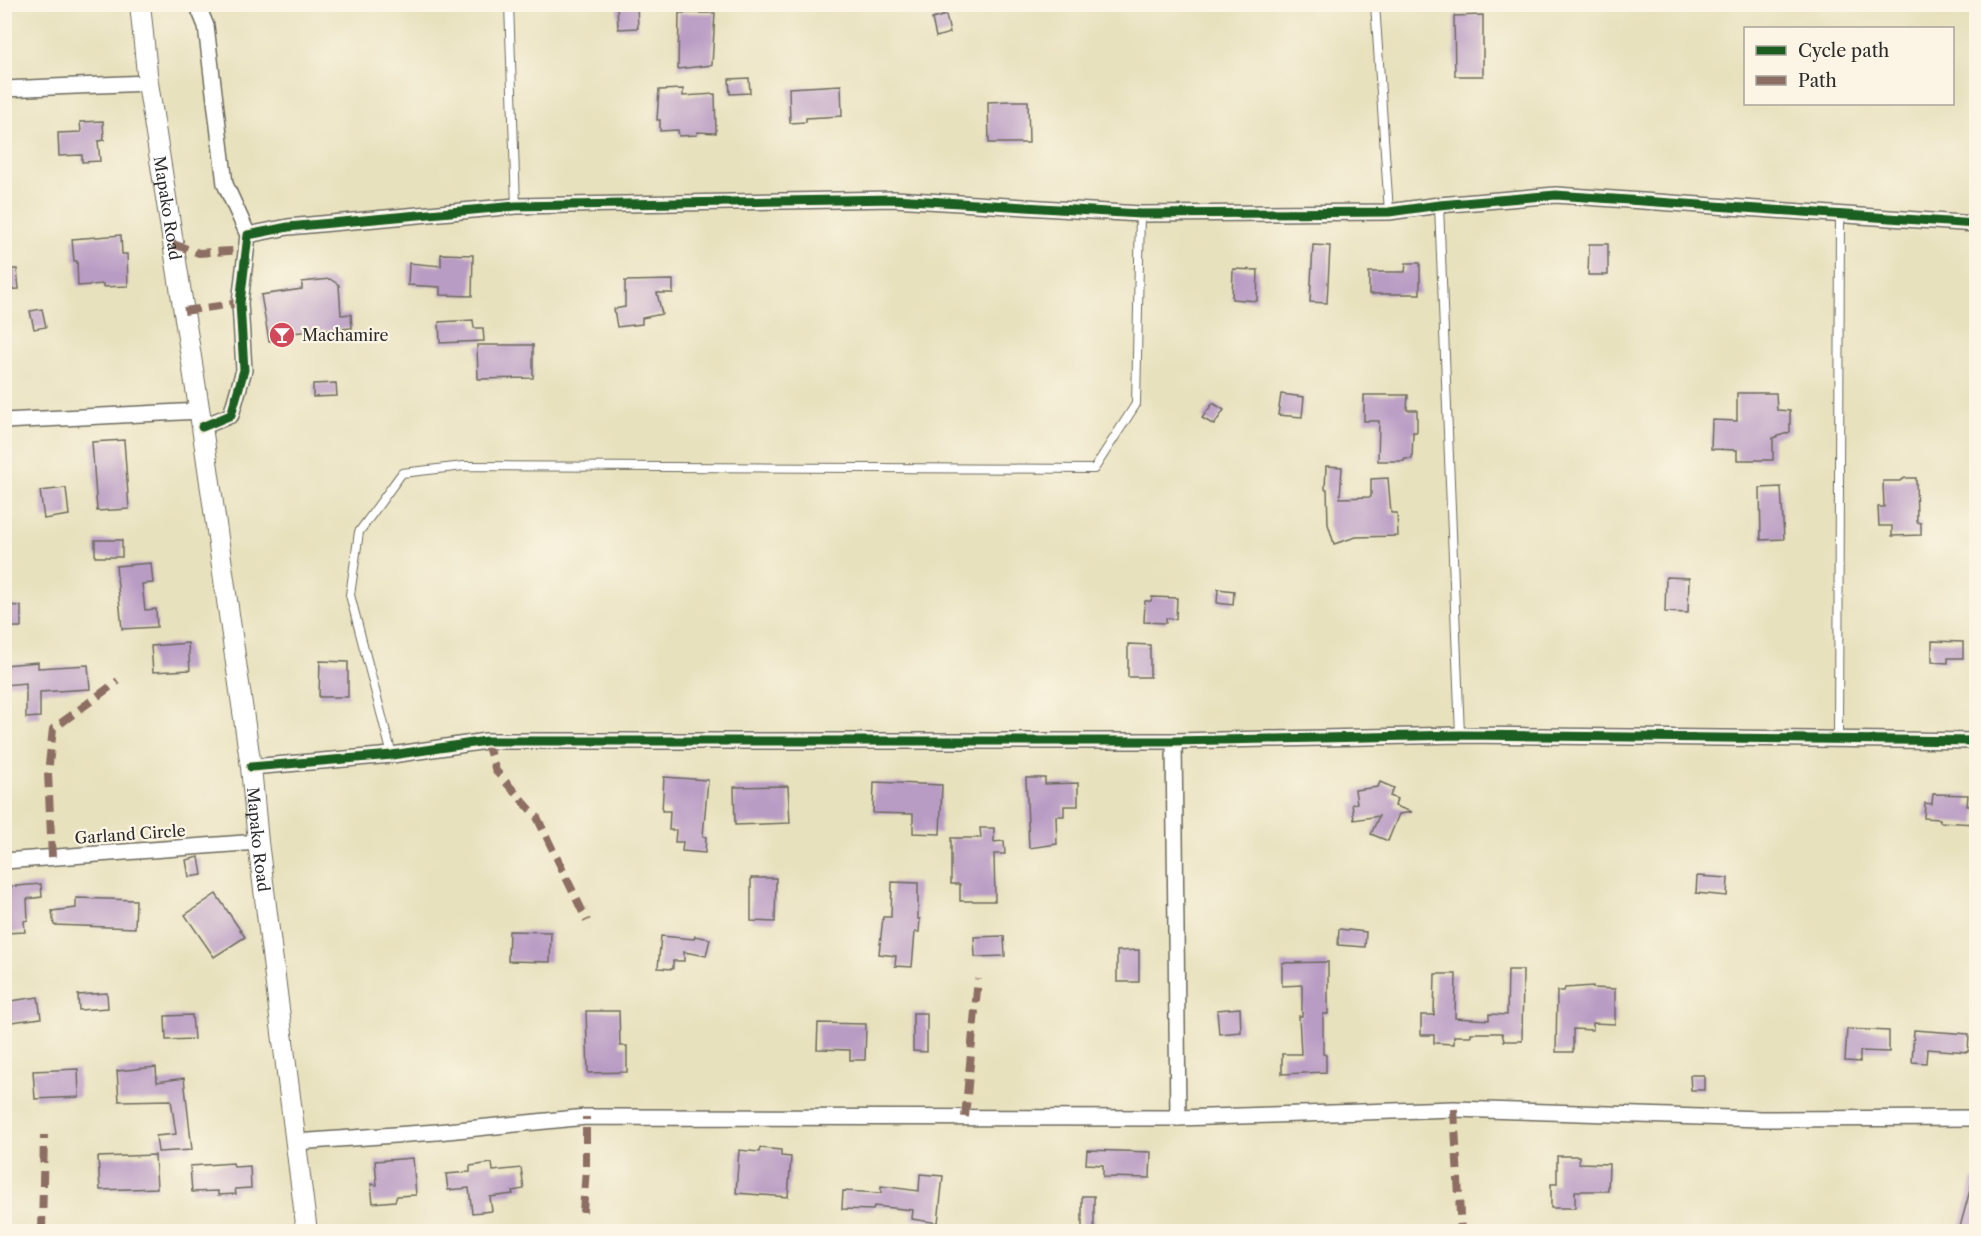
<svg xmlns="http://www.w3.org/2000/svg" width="1981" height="1236" font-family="'Libre Caslon Text',serif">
  <rect width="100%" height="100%" fill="#fcf5e5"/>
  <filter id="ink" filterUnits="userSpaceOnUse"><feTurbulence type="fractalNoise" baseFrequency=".0167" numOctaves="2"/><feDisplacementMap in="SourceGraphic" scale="12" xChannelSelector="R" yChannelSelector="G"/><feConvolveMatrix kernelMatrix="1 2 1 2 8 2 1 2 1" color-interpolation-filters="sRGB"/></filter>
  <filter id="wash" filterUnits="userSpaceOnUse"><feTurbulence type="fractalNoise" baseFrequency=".008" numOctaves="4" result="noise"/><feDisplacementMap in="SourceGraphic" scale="24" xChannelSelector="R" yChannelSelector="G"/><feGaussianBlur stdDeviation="1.35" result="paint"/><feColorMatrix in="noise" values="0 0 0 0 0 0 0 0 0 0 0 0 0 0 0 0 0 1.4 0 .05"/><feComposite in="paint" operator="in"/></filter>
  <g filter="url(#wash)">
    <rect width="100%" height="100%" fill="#e8e1be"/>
    <g id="blocks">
      <!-- building -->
      <g fill="#b99cc4">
        <polygon points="617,4 637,4 638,28 618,29"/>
        <polygon points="679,13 715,13 712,65 678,69"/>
        <polygon points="946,15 950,33 936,37 932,19"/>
        <polygon points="1483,15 1483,76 1455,76 1454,16"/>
        <polygon points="749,78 750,93 730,94 729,79"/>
        <polygon points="841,85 842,116 806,118 806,122 790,123 789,88"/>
        <polygon points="683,89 683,96 715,94 716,133 698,132 697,135 679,136 678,130 660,131 660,120 657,120 659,90"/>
        <polygon points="1010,101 1028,101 1029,143 989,143 988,102"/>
        <polygon points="103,121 104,140 98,141 100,161 82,162 82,155 59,156 58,133 81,132 80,122"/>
        <polygon points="121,235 122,254 127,254 128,286 103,287 103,284 78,286 77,261 74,261 72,239"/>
        <polygon points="1589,244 1608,244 1608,275 1588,275"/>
        <polygon points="1313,245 1330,246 1327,303 1310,302"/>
        <polygon points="441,254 473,255 472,296 440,295 440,287 408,285 409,263 441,266"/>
        <polygon points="1406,263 1420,263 1420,294 1369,294 1369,272 1405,272"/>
        <polygon points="4,269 17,269 19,289 4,290"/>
        <polygon points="1233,269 1258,270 1257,301 1232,299"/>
        <polygon points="330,279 339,285 341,315 351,314 352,328 290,333 291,338 269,341 261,295 302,289 302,282"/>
        <polygon points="673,280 673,293 657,293 662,314 642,318 642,324 617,327 614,309 625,307 625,281"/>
        <polygon points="42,309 46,327 34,329 30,311"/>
        <polygon points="473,320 474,328 483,328 484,341 440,343 439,322"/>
        <polygon points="477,345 533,345 533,378 478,379"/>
        <polygon points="336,383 337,396 313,397 313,384"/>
        <polygon points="1737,393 1776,393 1777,410 1790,411 1790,432 1773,438 1773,460 1737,460 1737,450 1711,449 1712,420 1737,421"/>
        <polygon points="1281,394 1304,397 1302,417 1278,415"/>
        <polygon points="1364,395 1408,395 1407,410 1417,410 1417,432 1413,432 1412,459 1405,459 1404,461 1378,461 1379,421 1364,421"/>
        <polygon points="1213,403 1224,410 1214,425 1202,418"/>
        <polygon points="124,440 129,509 97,511 92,442"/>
        <polygon points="1326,466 1342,467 1340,498 1371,497 1371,479 1388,478 1391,513 1397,513 1398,536 1356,537 1334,544 1328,524 1327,489 1325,489"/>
        <polygon points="1905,478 1916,478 1917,522 1921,523 1921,535 1892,536 1892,526 1879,526 1878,507 1884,507 1883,481 1900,481"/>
        <polygon points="1781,487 1784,539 1761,540 1760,488"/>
        <polygon points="66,488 69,515 44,519 40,491"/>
        <rect x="95" y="540" width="27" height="17"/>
        <polygon points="151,563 153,583 142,584 145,610 156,609 157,627 122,629 116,566"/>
        <polygon points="1666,577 1689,578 1688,613 1665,612"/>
        <polygon points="1218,589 1234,591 1233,605 1217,603"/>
        <polygon points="1152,597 1177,598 1176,619 1166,618 1166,623 1144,622 1145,601 1151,601"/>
        <polygon points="4,605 21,606 21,627 4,627"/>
        <polygon points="1932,641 1963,642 1963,658 1948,658 1948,663 1932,662"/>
        <polygon points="188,643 190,670 153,672 151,646"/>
        <polygon points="1128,644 1150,645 1150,677 1128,677"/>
        <polygon points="320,661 348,662 348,697 319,697"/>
        <polygon points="38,662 38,668 88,665 90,689 40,692 40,717 26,718 26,683 4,685 4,665"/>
        <polygon points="664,777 708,780 703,836 706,837 705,853 682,851 683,842 675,842 676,830 669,830 670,811 662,811"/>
        <polygon points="1026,778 1045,778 1045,784 1078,783 1078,806 1064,806 1064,816 1056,816 1057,844 1029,848"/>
        <polygon points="874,782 942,785 940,834 913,833 913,814 873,813"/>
        <polygon points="1380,782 1394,788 1390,796 1397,799 1395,806 1412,812 1399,814 1388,841 1371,834 1379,816 1354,820 1352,804 1357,803 1355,790 1378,787"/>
        <polygon points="788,786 790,823 735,825 734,787"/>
        <polygon points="1933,794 1968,795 1967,806 1977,806 1976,824 1940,822 1940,819 1924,818 1925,803 1932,804"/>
        <polygon points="980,828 994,828 994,842 1004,841 1005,854 994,854 995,901 960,901 960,884 951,884 951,838 981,838"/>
        <polygon points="199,857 202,875 189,877 186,860"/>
        <polygon points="1697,876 1728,878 1727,896 1696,893"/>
        <polygon points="751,878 776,878 775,922 751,921"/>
        <polygon points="892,882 918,883 918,919 920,919 919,932 915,932 912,967 895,966 896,956 879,954 883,917 891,917"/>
        <polygon points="41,884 42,897 27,899 28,920 24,921 25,932 4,933 4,887"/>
        <polygon points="216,894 245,937 214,957 185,915"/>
        <polygon points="76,898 136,900 135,928 54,925 52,911 76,908"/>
        <polygon points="1339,929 1366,932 1365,947 1338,945"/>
        <polygon points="509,931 551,932 550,962 508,961"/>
        <polygon points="661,936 694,939 695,936 710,939 706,956 684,952 684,961 673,961 673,969 658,968"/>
        <polygon points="1004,936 1005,956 975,957 974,937"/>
        <polygon points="1139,950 1139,982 1117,982 1117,951"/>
        <polygon points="1328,962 1328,1014 1323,1014 1323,1054 1326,1055 1326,1072 1282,1074 1282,1054 1301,1054 1299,1016 1302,1016 1302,985 1282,986 1282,963"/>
        <polygon points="1508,970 1523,970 1522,1041 1504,1041 1502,1033 1471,1033 1471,1036 1454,1036 1454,1044 1434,1043 1434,1035 1421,1035 1421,1015 1434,1015 1435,974 1456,974 1455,1018 1489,1020 1489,1014 1507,1015"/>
        <polygon points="1593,986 1593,988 1615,989 1615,1024 1593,1023 1593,1030 1573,1029 1573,1052 1556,1052 1557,991 1564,991 1565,988"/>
        <polygon points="107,993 108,1008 79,1010 78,995"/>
        <polygon points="38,997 41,1018 4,1023 4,1002"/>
        <polygon points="1240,1008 1241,1032 1219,1034 1217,1010"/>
        <polygon points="586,1011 619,1011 620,1046 627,1046 627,1072 588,1073"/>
        <polygon points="913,1013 927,1013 927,1052 913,1051"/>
        <polygon points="192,1015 194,1039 166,1040 165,1016"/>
        <polygon points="818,1023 866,1024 865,1060 850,1060 850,1050 817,1049"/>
        <polygon points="1847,1029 1889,1031 1889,1052 1860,1051 1860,1062 1845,1061"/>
        <polygon points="1914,1030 1969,1034 1968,1052 1927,1049 1926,1063 1912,1062"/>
        <polygon points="156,1067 157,1082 184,1078 192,1150 158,1152 156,1136 176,1134 171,1100 119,1101 117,1071"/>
        <polygon points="78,1069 79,1097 35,1099 33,1071"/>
        <polygon points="1690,1075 1704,1075 1704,1090 1691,1090"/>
        <polygon points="760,1148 781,1150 781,1156 791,1157 788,1197 736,1193 739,1150 759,1152"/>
        <polygon points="1087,1150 1151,1152 1150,1178 1103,1177 1103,1165 1086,1164"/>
        <polygon points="155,1155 157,1188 100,1190 98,1157"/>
        <polygon points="1557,1156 1579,1156 1579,1163 1609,1164 1608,1191 1575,1191 1575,1208 1551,1208 1551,1184 1557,1184"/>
        <polygon points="413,1158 416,1195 397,1196 395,1201 373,1203 371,1184 377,1185 375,1161"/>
        <polygon points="233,1163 234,1167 250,1166 251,1188 235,1189 236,1194 218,1195 218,1191 192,1192 190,1166"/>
        <polygon points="492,1163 493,1171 521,1168 524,1189 512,1191 513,1194 490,1197 492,1211 472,1213 469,1188 448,1190 446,1174 470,1172 470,1166"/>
        <polygon points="920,1174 943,1176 938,1223 912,1219 913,1210 874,1206 873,1210 842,1209 843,1191 881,1193 881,1186 919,1191"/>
        <polygon points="1973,1179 1977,1179 1977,1232 1960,1227"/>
        <rect x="1082" y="1196" width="12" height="36"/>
      </g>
    </g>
  </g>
  <g filter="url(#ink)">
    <use href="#blocks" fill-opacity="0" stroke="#6d6b5e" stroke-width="1.5"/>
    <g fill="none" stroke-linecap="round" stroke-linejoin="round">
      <!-- service casing -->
      <g stroke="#6d6b5e" stroke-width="10">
        <g id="service">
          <polyline points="509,4 516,206"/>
          <polyline points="1375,4 1389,212"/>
          <polyline points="1439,205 1460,735"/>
          <polyline points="1838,739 1840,216"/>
          <polyline points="392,755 350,595 359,532 402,473 464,466 1094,469 1136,404 1140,214"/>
        </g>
      </g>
      <!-- minor casing -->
      <g stroke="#6d6b5e" stroke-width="18">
        <g id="minor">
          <polyline points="197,4 206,26 225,184 248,235"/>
          <polyline points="4,89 148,83"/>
          <polyline points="4,421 200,411"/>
          <polyline points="202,427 231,415 244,370 240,303 248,235 288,227 516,206 894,199 1140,214 1389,212 1439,205 1556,195 1976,224"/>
          <polyline points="1174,741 1178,1118"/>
          <polyline points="251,767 392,755 486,741 1174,741 1460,735 1976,741"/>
          <polyline points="4,861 258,842"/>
          <polyline points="296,1142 437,1132 586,1117 1178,1118 1454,1109 1761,1119 1976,1118"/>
        </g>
      </g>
      <!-- tertiary casing -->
      <g stroke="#6d6b5e" stroke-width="22">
        <g id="tertiary">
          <path id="s1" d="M 140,4 L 148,83 L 202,427 L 251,767 L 258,842 L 306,1224 L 302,1232"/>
        </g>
      </g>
      <!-- service -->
      <use href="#service" stroke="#fff" stroke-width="8"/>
      <!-- minor -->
      <use href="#minor" stroke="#fff" stroke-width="15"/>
      <!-- tertiary -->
      <use href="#tertiary" stroke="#fff" stroke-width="20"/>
      <!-- quiet -->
      <g stroke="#8d6e63" stroke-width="8" stroke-dasharray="15 8" stroke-linecap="butt">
        <polyline points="173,244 199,253 246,250"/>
        <polyline points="184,311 240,303"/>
        <polyline points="486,741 496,771 537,817 587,921"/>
        <polyline points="52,857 48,773 53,729 118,681"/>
        <polyline points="1454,1109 1461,1232"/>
        <polyline points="965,1117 978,979"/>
        <polyline points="583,1212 586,1168 586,1117"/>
        <polyline points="42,1232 44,1135"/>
      </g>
      <!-- cycleway casing -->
      <g stroke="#fcf5e5" stroke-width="13">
        <g id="cycleway">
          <polyline points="202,427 231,415 244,370 240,303 248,235 288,227 516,206 894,199 1140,214 1389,212 1439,205 1556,195 1976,224"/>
          <polyline points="251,767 392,755 486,741 1174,741 1460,735 1976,741"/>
        </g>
      </g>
      <!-- cycleway -->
      <use href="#cycleway" stroke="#1b5e20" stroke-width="9"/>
    </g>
  </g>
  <!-- icons -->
  <defs>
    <g id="bar-disc" transform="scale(1.35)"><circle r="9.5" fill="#d1495b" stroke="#fcf5e5"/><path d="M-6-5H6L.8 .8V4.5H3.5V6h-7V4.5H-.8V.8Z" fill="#fff"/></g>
  </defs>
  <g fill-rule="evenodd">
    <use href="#bar-disc" x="282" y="335"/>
  </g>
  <g text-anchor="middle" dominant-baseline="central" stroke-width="4.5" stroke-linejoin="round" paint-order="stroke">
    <!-- street labels -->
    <g font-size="16" fill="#2b2b2b" stroke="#fcf5e5">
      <text stroke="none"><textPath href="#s1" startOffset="206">Mapako Road</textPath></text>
      <text transform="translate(130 834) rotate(-4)">Garland Circle</text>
      <text stroke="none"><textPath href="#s1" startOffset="844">Mapako Road</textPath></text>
    </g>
    <!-- poi labels -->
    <g font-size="16" fill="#2b2b2b" stroke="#fcf5e5" text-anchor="start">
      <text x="302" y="335">Machamire</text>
    </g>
  </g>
  <!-- margin -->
  <rect width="1981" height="1236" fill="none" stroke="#fcf5e5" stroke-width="24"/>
  <!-- legend -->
  <rect x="1744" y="27" width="210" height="78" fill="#fcf5e5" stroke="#a8a49b" stroke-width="1.5"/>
  <rect x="1756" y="46" width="30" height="9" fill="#1b5e20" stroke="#a8a49b" stroke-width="1.5"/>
  <text x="1798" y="57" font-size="18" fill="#2b2b2b">Cycle path</text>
  <rect x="1756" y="76" width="30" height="9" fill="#8d6e63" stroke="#a8a49b" stroke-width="1.5"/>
  <text x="1798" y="87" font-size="18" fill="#2b2b2b">Path</text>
</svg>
